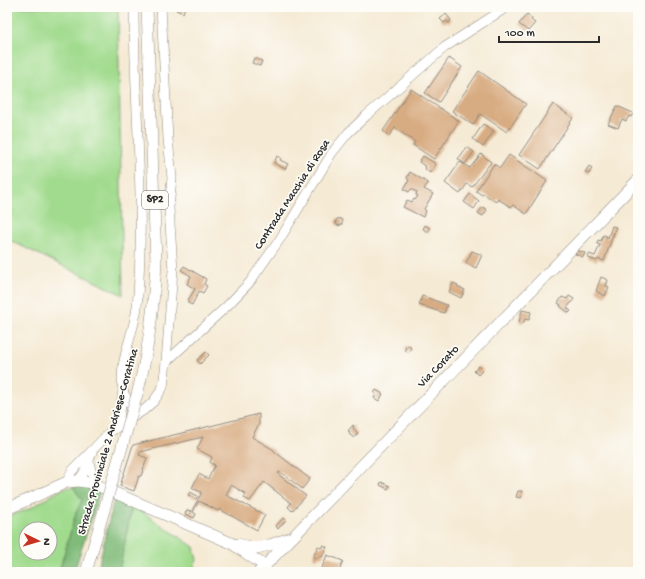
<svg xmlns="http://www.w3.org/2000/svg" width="645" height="579" font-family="'Gochi Hand',sans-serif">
  <rect width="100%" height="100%" fill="#fdfcf7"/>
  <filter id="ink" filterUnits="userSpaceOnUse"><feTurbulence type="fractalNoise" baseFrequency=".025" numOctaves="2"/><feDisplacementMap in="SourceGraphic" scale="8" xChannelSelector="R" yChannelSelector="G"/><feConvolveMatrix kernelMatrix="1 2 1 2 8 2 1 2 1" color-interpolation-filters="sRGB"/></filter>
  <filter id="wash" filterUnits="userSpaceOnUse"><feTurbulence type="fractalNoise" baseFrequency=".012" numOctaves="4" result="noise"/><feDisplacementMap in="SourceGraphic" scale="16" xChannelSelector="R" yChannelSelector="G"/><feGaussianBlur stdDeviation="0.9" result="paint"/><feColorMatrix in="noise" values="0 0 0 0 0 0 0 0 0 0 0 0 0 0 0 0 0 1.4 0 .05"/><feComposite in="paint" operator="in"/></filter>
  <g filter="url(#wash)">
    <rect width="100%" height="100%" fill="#f5ead4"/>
    <!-- green -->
    <g fill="#a1db8e" stroke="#66835c" fill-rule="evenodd">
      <polygon points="7,7 118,7 123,295 7,239"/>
      <path d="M 73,487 L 83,500 L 76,513 L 59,572 L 7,572 L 7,517 L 29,509 L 64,488 ZM 26,529 L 50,529 L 50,553 L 26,553 Z"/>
      <polygon points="132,505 194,547 197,560 192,572 119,572"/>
    </g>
    <!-- forest -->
    <g fill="#80bb79" stroke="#567352">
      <polygon points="83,485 100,492 74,572 59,572 76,513 82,500 73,487"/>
      <polygon points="114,499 132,505 119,572 97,572"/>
    </g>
    <g id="blocks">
      <!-- building -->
      <g fill="#d8ac82">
        <polygon points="177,7 185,7 183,13 176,10"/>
        <polygon points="446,14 451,20 449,23 446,21 444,23 440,19"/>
        <polygon points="527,14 532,18 531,20 535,23 528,31 519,24"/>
        <polygon points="254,58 262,61 260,66 252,63"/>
        <polygon points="449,58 462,67 439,102 425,93"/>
        <polygon points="479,71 526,104 507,132 480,114 473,125 452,111"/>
        <polygon points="411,89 459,121 434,159 413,145 415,142 395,128 389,136 383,131"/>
        <polygon points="553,104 573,118 540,169 519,155"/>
        <polygon points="617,106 633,113 631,117 629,116 626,121 622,119 618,128 608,124"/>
        <polygon points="483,124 494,131 483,147 473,139"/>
        <polygon points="467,147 474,152 465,164 458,159"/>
        <polygon points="481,154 491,162 472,187 467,184 460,194 445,183 460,162 470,168"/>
        <polygon points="509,155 547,181 526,214 513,205 511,207 498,199 496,202 484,194 482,195 476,191 494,164 500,168"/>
        <polygon points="277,156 281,158 280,160 288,164 285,169 274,163"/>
        <polygon points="423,156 436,164 430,173 425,169 426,167 419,162"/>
        <polygon points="589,166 592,168 589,174 585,172"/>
        <polygon points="410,172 428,183 424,189 433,194 424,209 426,211 423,217 403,207 407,200 412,202 414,199 415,200 418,196 416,195 417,192 411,189 409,192 404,189 409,180 407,178"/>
        <polygon points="470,194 479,201 474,209 464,202"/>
        <polygon points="483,207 487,210 483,216 478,213"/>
        <circle cx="339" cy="222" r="3.5"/>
        <polygon points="425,225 430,228 428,232 423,229"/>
        <polygon points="612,226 616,227 604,261 598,259 597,261 588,258 589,254 595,256 600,245 597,244 598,240 601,241 603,235 607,236 606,238 608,238"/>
        <polygon points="576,250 585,253 583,257 575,254"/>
        <polygon points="472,251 482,255 476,268 466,263"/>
        <polygon points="184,266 206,279 204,284 207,286 203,293 199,291 192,305 188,303 188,300 195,289 187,284 191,276 181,270"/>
        <polygon points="601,277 608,280 606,286 609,287 605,296 596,291"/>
        <polygon points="453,283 458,285 457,286 465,290 461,298 449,292"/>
        <polygon points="422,296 447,305 444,313 419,305"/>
        <polygon points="569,296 574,299 567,308 571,311 569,313 560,306 561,305 558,303 562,297 567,299"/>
        <polygon points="522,310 531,312 529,320 525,319 523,323 519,322"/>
        <circle cx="408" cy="349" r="3"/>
        <polygon points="206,352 209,355 200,364 197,360"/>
        <polygon points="479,366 483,370 478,375 474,371"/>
        <polygon points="376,390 383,394 379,401 374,398 376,394 374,393"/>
        <polygon points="259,414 259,424 252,437 274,450 274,451 310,479 302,489 286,476 279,472 278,474 306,496 292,511 288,507 291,503 264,482 250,501 244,498 246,494 231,485 226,495 265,515 257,530 219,509 218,511 199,501 193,512 196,514 194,518 185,514 187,510 191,511 190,514 201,494 201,492 192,488 199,474 208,479 215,465 210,463 212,457 197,449 203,437 140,452 139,455 147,458 141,476 139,476 134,491 120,486 133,445"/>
        <polygon points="353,425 354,426 353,428 358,433 354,438 349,434 350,432 348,431"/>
        <polygon points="381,482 390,486 388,489 380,485"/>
        <polygon points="518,491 522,491 521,498 516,497"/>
        <polygon points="190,492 198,496 196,499 188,495"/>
        <polygon points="283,518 286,520 278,529 276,526"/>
        <polygon points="323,545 327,547 322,557 319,556 317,559 313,557 318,546 321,548"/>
        <polygon points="327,555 343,561 339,572 326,572 321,570"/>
      </g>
    </g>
  </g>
  <g filter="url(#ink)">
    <use href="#blocks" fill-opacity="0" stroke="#908a80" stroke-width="1"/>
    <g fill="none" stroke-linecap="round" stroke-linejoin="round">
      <!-- minor casing -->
      <g stroke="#908a80" stroke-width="10">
        <g id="minor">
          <path d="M 134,7 C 134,107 146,207 137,307 C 134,334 118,362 123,390 C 124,396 130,403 133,409 L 137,409"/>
          <polyline points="166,362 227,306 250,282 280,239 332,153 348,133 366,116 445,47 507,7"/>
          <polyline points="110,432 144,410 154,401 163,387 166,362 173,270 169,208 172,178 168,139 161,7"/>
          <polyline points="89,462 92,474 99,486"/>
          <polyline points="78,481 85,471 92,452"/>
          <polyline points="67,482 72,471 110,432 119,419 123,391"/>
        </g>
      </g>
      <!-- major casing -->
      <g stroke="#908a80" stroke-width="12">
        <g id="major">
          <path d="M 138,391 C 149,348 154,306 156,261 L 147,7"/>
          <polyline points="7,509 67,482 78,481 92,483 231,543 265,566"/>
          <polyline points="237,544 256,548 270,545 290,538"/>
          <polyline points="86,572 100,524"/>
          <polyline points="259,572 638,180"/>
        </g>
      </g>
      <!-- minor -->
      <use href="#minor" stroke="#fff" stroke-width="9"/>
      <!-- major -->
      <use href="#major" stroke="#fff" stroke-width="11"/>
      <!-- major-bridge casing -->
      <g stroke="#908a80" stroke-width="12" stroke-linecap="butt">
        <polyline id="major-bridge" points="100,524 138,391"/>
      </g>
      <!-- major-bridge -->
      <use href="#major-bridge" stroke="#fff" stroke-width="11"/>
    </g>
  </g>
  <g text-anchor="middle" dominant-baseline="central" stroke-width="3.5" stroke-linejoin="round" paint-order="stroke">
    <!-- shield labels -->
    <rect fill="#fdfcf7" stroke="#6a6a68" stroke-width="1" x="142" y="191" width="26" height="18" rx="3"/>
    <g font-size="11" font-weight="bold" fill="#2b2b2b">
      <text x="155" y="200">SP2</text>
    </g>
    <!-- street labels -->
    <g font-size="12" fill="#2b2b2b" stroke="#fdfcf7">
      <text transform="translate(293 195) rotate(-57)">Contrada Macchia di Rosa</text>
      <text transform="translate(439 367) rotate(-46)">Via Corato</text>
      <text transform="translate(109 442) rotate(-74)">Strada Provinciale 2 Andriese-Coratina</text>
    </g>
  </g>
  <!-- margin -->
  <rect width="645" height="579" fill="none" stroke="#fdfcf7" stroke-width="24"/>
  <!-- north arrow -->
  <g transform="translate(38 541) rotate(95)"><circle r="19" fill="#fdfcf7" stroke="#a9a8a5"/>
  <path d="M0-3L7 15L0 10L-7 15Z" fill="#c8321e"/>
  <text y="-6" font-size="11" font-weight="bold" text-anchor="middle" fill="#2b2b2b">N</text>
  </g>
  <!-- scale -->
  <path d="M499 36v6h100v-6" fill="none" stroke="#2b2b2b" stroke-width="2"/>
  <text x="505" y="36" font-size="12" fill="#2b2b2b" stroke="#fdfcf7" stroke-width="3" paint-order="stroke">100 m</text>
</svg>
